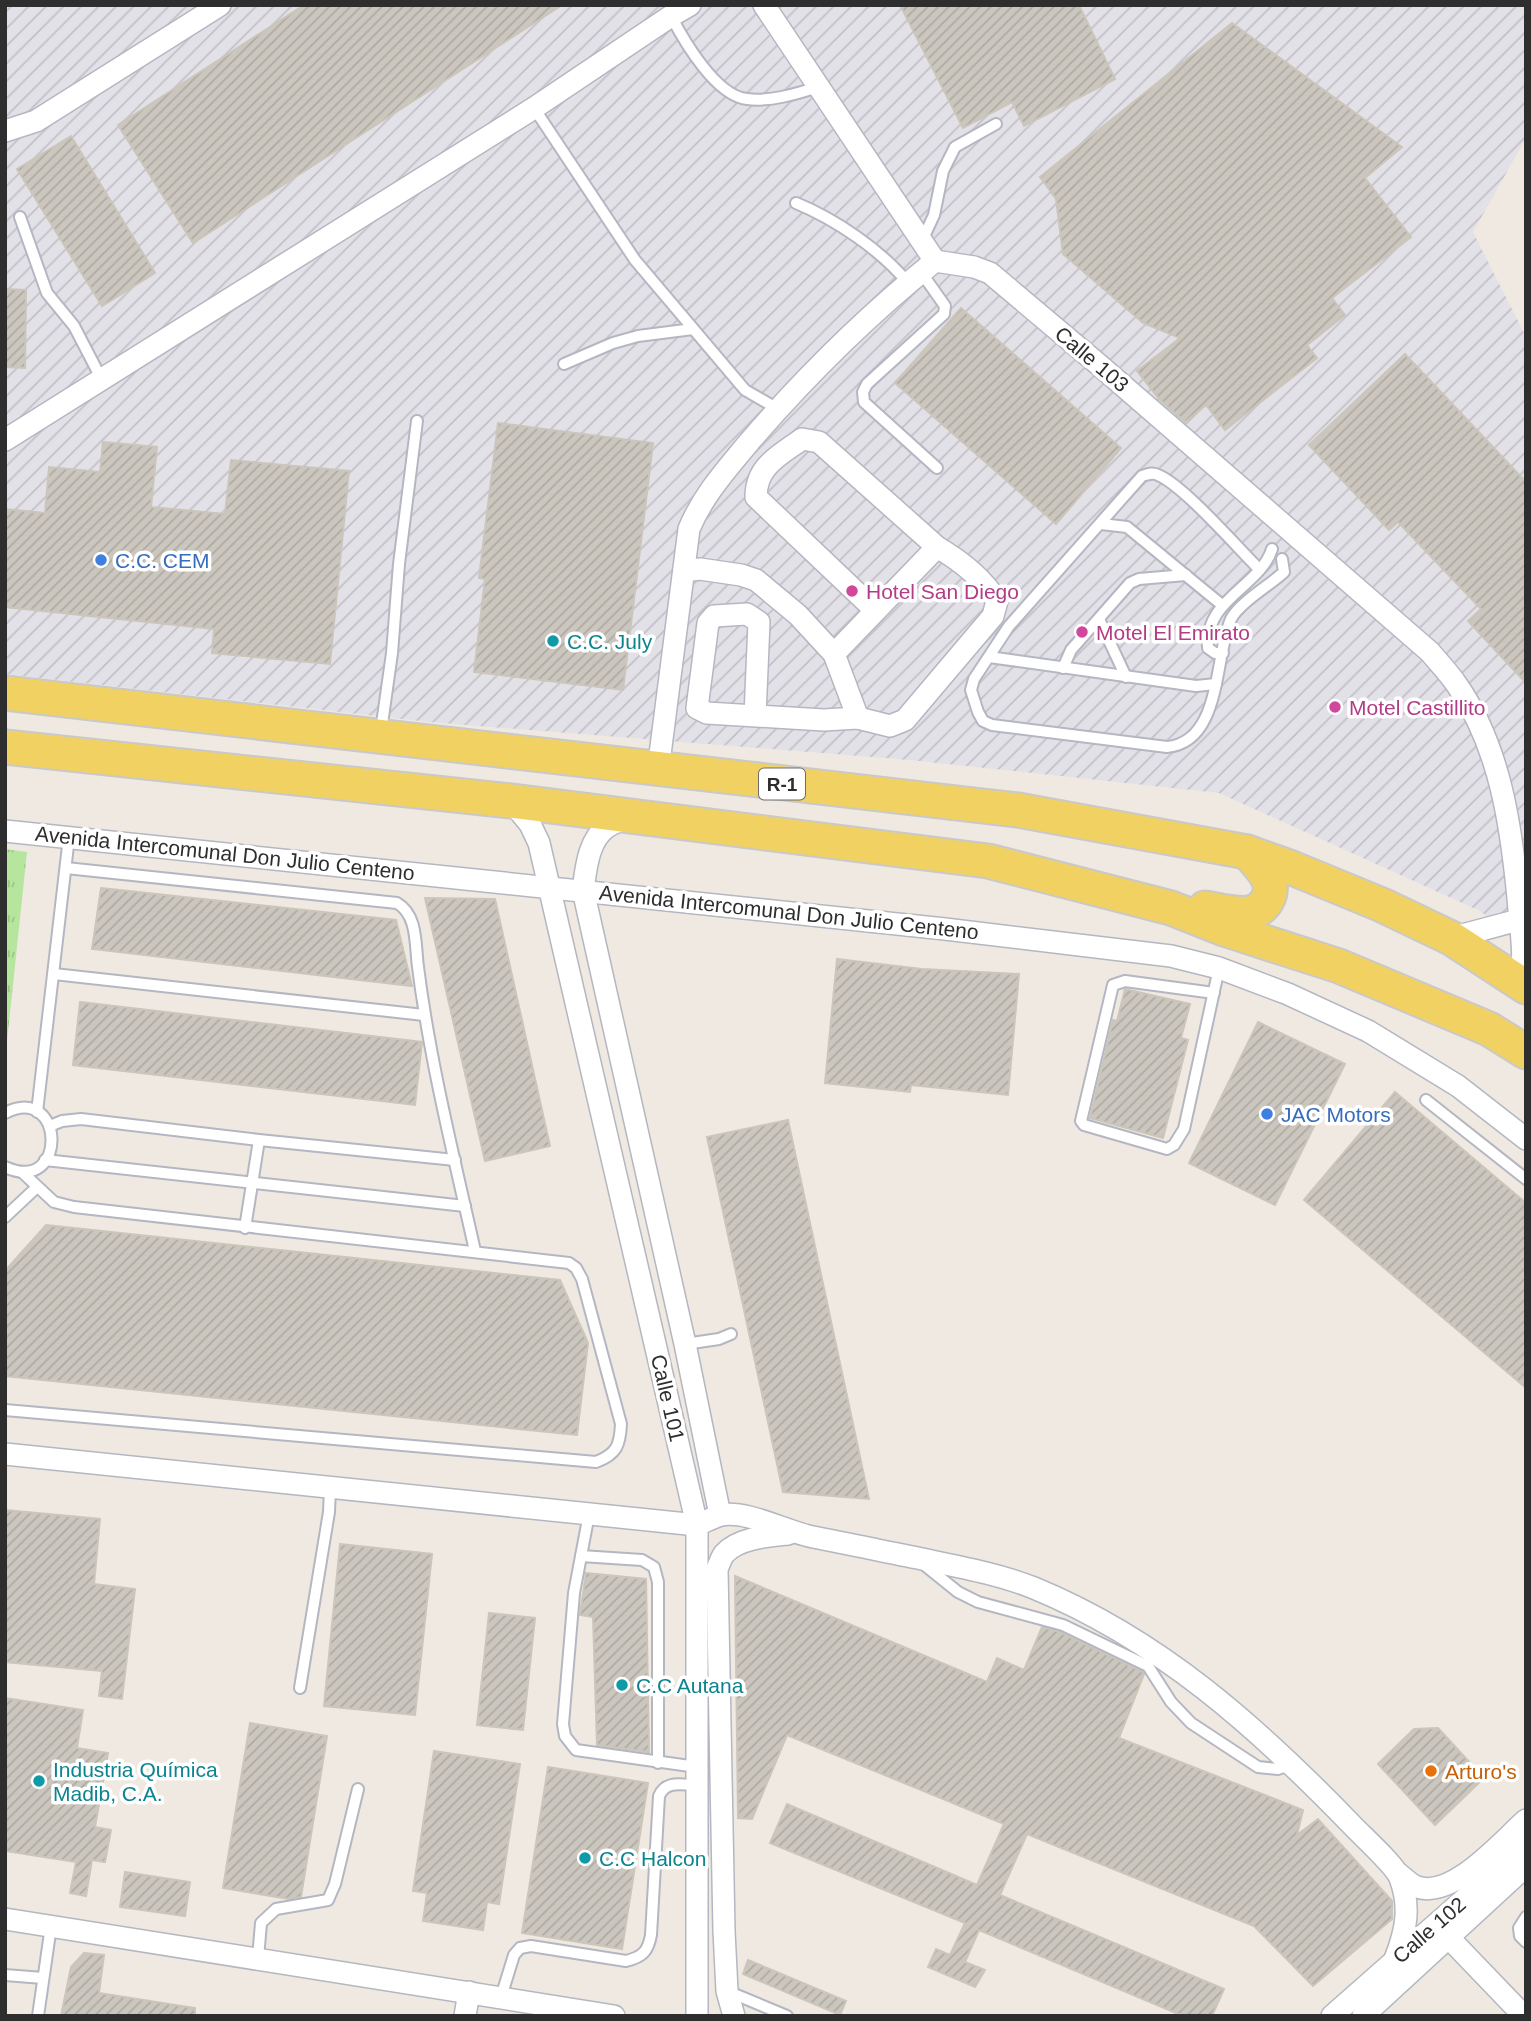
<svg xmlns="http://www.w3.org/2000/svg" width="1531" height="2021" font-family="Helvetica,sans-serif">
  <defs>
    <pattern id="industrial-furrows" width="10" height="10" patternUnits="userSpaceOnUse" patternTransform="scale(1.75)"><rect width="10" height="10" fill="#e3e1e8"/><path d="M-1 1l2-2M0 10L10 0M9 11l2-2" fill="none" stroke="#c3c1c7"/></pattern>
    <pattern id="park-tufts" width="24" height="20" patternUnits="userSpaceOnUse" patternTransform="scale(1.75)"><rect width="24" height="20" fill="#b6e59e"/><path d="M3 7l-1-3M5 7V3M7 7l1-3M15 17l-1-3M17 17v-4M19 17l1-3" fill="none" stroke="#9dc588"/></pattern>
    <pattern id="building-hatch" width="6" height="6" patternUnits="userSpaceOnUse" patternTransform="scale(1.75)"><rect width="6" height="6" fill="#cbc7bf"/><path d="M-1 1l2-2M0 6l6-6M5 7l2-2" fill="none" stroke="#afaba4"/></pattern>
  </defs>
  <rect width="100%" height="100%" fill="#efe9e1"/>
  <!-- industrial -->
  <polygon fill="url(#industrial-furrows)" points="5,5 1526,5 1526,138 1473,232 1526,337 1526,946 1480,911 1219,793 910,760 429,722 5,674"/>
  <!-- park -->
  <polygon fill="url(#park-tufts)" points="5,849 27,852 5,1060"/>
  <!-- building -->
  <g fill="url(#building-hatch)" stroke="#cbc5ba" stroke-width="2">
    <polygon points="304,5 562,5 193,243 118,125"/>
    <polygon points="900,5 1079,5 1115,79 1024,126 1012,102 963,128"/>
    <polygon points="1232,23 1402,147 1365,178 1411,237 1332,298 1345,315 1307,345 1317,358 1225,430 1206,405 1185,422 1159,399 1137,371 1180,338 1143,323 1063,254 1056,199 1040,177"/>
    <polygon points="71,136 155,273 102,306 17,169"/>
    <polygon points="5,289 26,290 25,368 5,367"/>
    <polygon points="961,308 1121,448 1056,524 895,383"/>
    <polygon points="1405,354 1526,482 1526,683 1468,621 1481,609 1398,522 1389,530 1309,445"/>
    <polygon points="498,423 653,443 623,690 474,672 485,579 479,578"/>
    <polygon points="103,442 157,447 151,507 225,514 231,460 349,471 330,664 212,653 214,629 5,607 5,509 45,513 49,467 100,472"/>
    <polygon points="101,888 396,920 412,986 92,949"/>
    <polygon points="425,898 495,899 550,1146 485,1161"/>
    <polygon points="837,959 922,969 1019,974 1008,1095 911,1085 910,1092 825,1083"/>
    <polygon points="1125,989 1190,1004 1181,1038 1188,1040 1163,1138 1090,1118 1113,1020 1117,1021"/>
    <polygon points="80,1002 422,1042 415,1105 73,1065"/>
    <polygon points="1258,1022 1345,1064 1275,1205 1189,1163"/>
    <polygon points="1395,1092 1526,1203 1526,1388 1304,1200"/>
    <polygon points="788,1120 869,1499 783,1492 707,1137"/>
    <polygon points="46,1225 560,1280 588,1343 577,1435 5,1376 5,1271"/>
    <polygon points="5,1510 100,1519 94,1584 135,1589 122,1699 99,1696 102,1671 5,1662"/>
    <polygon points="340,1544 432,1554 415,1715 324,1706"/>
    <polygon points="586,1573 646,1579 649,1752 597,1745 593,1617 580,1615"/>
    <polygon points="735,1576 987,1682 997,1658 1024,1670 1042,1627 1060,1632 1143,1672 1144,1674 1119,1738 1303,1810 1297,1835 1318,1819 1392,1901 1392,1919 1313,1986 1254,1926 1027,1834 1000,1895 1224,1989 1212,2016 1183,2016 979,1930 965,1962 985,1970 975,1987 928,1967 936,1949 950,1955 965,1923 770,1843 787,1804 977,1885 1004,1824 787,1735 752,1819 738,1818"/>
    <polygon points="489,1613 535,1618 523,1730 477,1725"/>
    <polygon points="5,1698 83,1710 77,1748 108,1753 95,1827 111,1830 105,1862 92,1860 86,1896 70,1893 76,1862 5,1851"/>
    <polygon points="250,1723 327,1736 301,1897 289,1899 223,1888"/>
    <polygon points="1438,1728 1484,1778 1435,1825 1378,1764 1414,1729"/>
    <polygon points="434,1751 520,1764 499,1904 487,1902 483,1930 423,1921 427,1893 413,1891"/>
    <polygon points="548,1767 648,1783 622,1949 522,1933"/>
    <polygon points="125,1872 190,1882 185,1916 120,1907"/>
    <polygon points="84,1953 104,1955 99,1993 195,2008 195,2016 61,2016 71,1967"/>
    <polygon points="748,1960 846,2001 840,2015 743,1974"/>
  </g>
  <g fill="none" stroke-linecap="round" stroke-linejoin="round">
    <!-- service casing -->
    <g stroke="#b4b7c1" stroke-width="14">
      <g id="service">
        <path d="M 671,16 C 684,41 716,96 747,99 C 770,102 796,94 818,87"/>
        <polyline points="534,108 635,260 745,390 778,409"/>
        <path d="M 796,203 C 835,219 881,250 908,283"/>
        <polyline points="20,217 47,293 74,326 102,380"/>
        <polyline points="921,243 934,215 943,171 955,147 996,124"/>
        <polyline points="921,272 945,306 944,314 867,384 863,392 864,402 937,468"/>
        <polyline points="564,364 613,343 638,336 693,329"/>
        <polyline points="1101,524 1127,527 1222,605"/>
        <path d="M 1259,569 C 1237,547 1183,485 1158,475 C 1153,472 1148,474 1142,476 L 1009,626 L 974,679 L 971,690 L 978,712 L 983,721 L 992,725 L 1167,747 C 1222,742 1214,657 1231,619 C 1239,603 1270,585 1284,572 L 1282,559"/>
        <polyline points="1099,619 1126,677"/>
        <path d="M 1223,653 L 1215,653 L 1208,648 C 1204,599 1260,587 1272,549"/>
        <polyline points="989,657 1196,686 1216,684"/>
        <polyline points="1063,668 1071,650 1130,583 1139,579 1186,575"/>
        <polyline points="381,731 392,653 399,564 417,421"/>
        <path d="M 66,868 L 397,903 C 418,915 415,945 418,967 C 430,1062 454,1157 475,1251"/>
        <polyline points="54,974 424,1015"/>
        <polyline points="1214,993 1125,981 1113,985 1081,1121 1084,1125 1167,1149 1174,1145 1184,1129 1219,968"/>
        <polyline points="1426,1100 1526,1179"/>
        <polyline points="37,1112 69,837"/>
        <path d="M 5,1113 C 65,1082 69,1196 5,1167"/>
        <polyline points="50,1126 62,1121 81,1119 259,1140 455,1160"/>
        <polyline points="45,1160 465,1206"/>
        <polyline points="5,1217 37,1187"/>
        <polyline points="245,1228 259,1140"/>
        <polyline points="685,1344 719,1339 731,1334"/>
        <path d="M 5,1410 L 596,1462 C 617,1454 620,1445 621,1424 L 582,1279 L 576,1268 L 569,1263 L 74,1207 L 54,1202 L 22,1172"/>
        <polyline points="589,1514 574,1593 563,1724 565,1736 576,1750 697,1767"/>
        <polyline points="581,1556 642,1560 654,1567 658,1582 658,1763"/>
        <polyline points="922,1563 958,1592 978,1602 1063,1625 1148,1666 1171,1702 1191,1723 1258,1767 1278,1769 1292,1764"/>
        <polyline points="300,1688 329,1512 330,1489"/>
        <polyline points="1526,1917 1519,1928 1520,1936 1526,1942"/>
        <polyline points="258,1958 261,1923 276,1909 328,1900 335,1884 358,1789"/>
        <polyline points="5,1975 43,1978"/>
        <polyline points="727,1991 787,2016"/>
        <path d="M 501,1997 L 514,1955 L 520,1948 L 531,1946 L 626,1961 C 642,1957 648,1952 651,1935 L 659,1796 C 666,1780 681,1785 696,1785"/>
        <polyline points="38,2016 51,1926"/>
      </g>
    </g>
    <!-- minor casing -->
    <g stroke="#b4b7c1" stroke-width="24">
      <g id="minor">
        <polyline points="764,5 935,261"/>
        <polyline points="5,131 36,121 220,5"/>
        <polyline points="5,440 534,108 671,16 690,5"/>
        <polyline points="684,571 700,569 741,575 756,580 798,615 834,654 858,718 824,720 707,713 697,708 708,623 714,616 747,614 759,622 755,716"/>
        <path d="M 875,610 L 756,497 C 756,466 779,456 802,439 L 819,442 L 937,547"/>
        <path d="M 834,654 L 937,547 C 961,561 982,577 997,601 L 993,616 L 905,720 L 890,726 L 858,718"/>
        <path d="M 658,770 L 689,529 C 703,495 727,469 750,441 C 806,376 868,315 935,261 L 974,267 L 990,273 L 1098,364 L 1430,652 C 1439,663 1449,673 1457,685 C 1500,747 1511,825 1518,898 C 1520,926 1526,955 1520,983"/>
        <polyline points="511,801 530,824 539,843 697,1525 697,2016"/>
        <path d="M 628,817 C 622,820 613,823 607,827 C 588,840 586,869 583,890 L 685,1344 L 720,1515"/>
        <polyline points="5,831 945,929 1171,956 1219,968 1288,994 1368,1031 1458,1086 1526,1139"/>
        <polyline points="1451,938 1526,918"/>
        <path d="M 5,1454 L 697,1525 C 705,1522 713,1517 721,1515 C 748,1510 786,1532 813,1537 C 850,1544 886,1552 922,1559 C 960,1567 999,1574 1034,1588 C 1160,1640 1257,1727 1350,1823 C 1361,1835 1395,1865 1400,1878 C 1411,1907 1406,1931 1395,1959"/>
        <path d="M 1399,1874 C 1404,1878 1411,1885 1417,1887 C 1453,1899 1501,1842 1526,1820"/>
        <polyline points="5,1919 614,2016"/>
        <polyline points="1449,1938 1524,2016"/>
        <polyline points="465,2016 469,1992"/>
        <path d="M 734,2016 L 727,1991 L 724,1931 L 717,1569 C 719,1565 721,1558 724,1554 C 738,1538 768,1536 788,1534"/>
        <polyline points="1332,2016 1526,1845"/>
        <polyline points="1363,2016 1526,1866"/>
      </g>
    </g>
    <!-- primary casing -->
    <g stroke="#c9c9c9" stroke-width="37">
      <g id="primary">
        <polyline points="5,693 1018,810 1247,852 1292,868 1382,905 1451,938 1526,987"/>
        <polyline points="5,747 511,801 988,861 1171,908 1224,929 1339,966 1489,1029 1526,1052"/>
        <path d="M 1205,908 C 1218,910 1236,915 1249,913 C 1265,910 1275,893 1268,879 C 1264,869 1254,860 1247,852"/>
      </g>
    </g>
    <!-- service -->
    <use href="#service" stroke="#fff" stroke-width="10"/>
    <!-- minor -->
    <use href="#minor" stroke="#fff" stroke-width="21"/>
    <!-- primary -->
    <use href="#primary" stroke="#f2d163" stroke-width="33"/>
  </g>
  <!-- markers -->
  <g fill="#3f7fe0" stroke="#fff" stroke-width="2.5">
    <circle cx="101" cy="560" r="7"/>
    <circle cx="1267" cy="1114" r="7"/>
  </g>
  <g fill="#d1479c" stroke="#fff" stroke-width="2.5">
    <circle cx="852" cy="591" r="7"/>
    <circle cx="1082" cy="632" r="7"/>
    <circle cx="1335" cy="707" r="7"/>
  </g>
  <g fill="#0f9aa8" stroke="#fff" stroke-width="2.5">
    <circle cx="553" cy="641" r="7"/>
    <circle cx="622" cy="1685" r="7"/>
    <circle cx="39" cy="1781" r="7"/>
    <circle cx="585" cy="1858" r="7"/>
  </g>
  <circle fill="#e8710a" stroke="#fff" stroke-width="2.5" cx="1431" cy="1771" r="7"/>
  <g text-anchor="middle" dominant-baseline="central" stroke-width="7" stroke-linejoin="round" paint-order="stroke">
    <!-- shield labels -->
    <rect fill="#fff" stroke="#6d6d6d" stroke-width="2" x="759" y="768.5" width="46" height="31" rx="5"/>
    <g font-size="19" font-weight="bold" fill="#2e2e2e">
      <text x="782" y="784">R-1</text>
    </g>
    <!-- street labels -->
    <g font-size="21" fill="#2e2e2e" stroke="#fff">
      <text transform="translate(1092 359) rotate(40)">Calle 103</text>
      <text transform="translate(225 853) rotate(6)">Avenida Intercomunal Don Julio Centeno</text>
      <text transform="translate(789 912) rotate(6)">Avenida Intercomunal Don Julio Centeno</text>
      <text transform="translate(668 1398) rotate(77)">Calle 101</text>
      <text transform="translate(1429 1930) rotate(-41)">Calle 102</text>
    </g>
    <!-- shop labels -->
    <g font-size="21" fill="#366cbe" stroke="#fff" text-anchor="start">
      <text x="115" y="560">C.C. CEM</text>
      <text x="1281" y="1114">JAC Motors</text>
    </g>
    <!-- hotel labels -->
    <g font-size="21" fill="#b23c85" stroke="#fff" text-anchor="start">
      <text x="866" y="591">Hotel San Diego</text>
      <text x="1096" y="632">Motel El Emirato</text>
      <text x="1349" y="707">Motel Castillito</text>
    </g>
    <!-- culture labels -->
    <g font-size="21" fill="#0d838f" stroke="#fff" text-anchor="start">
      <text x="567" y="641">C.C. July</text>
      <text x="636" y="1685">C.C Autana</text>
      <text x="53" y="1769">Industria Química<tspan x="53" dy="24">Madib, C.A.</tspan></text>
      <text x="599" y="1858">C.C Halcon</text>
    </g>
    <!-- food labels -->
    <g font-size="21" fill="#c56008" stroke="#fff" text-anchor="start">
      <text x="1445" y="1771">Arturo's</text>
    </g>
  </g>
  <!-- border -->
  <rect width="1531" height="2021" fill="none" stroke="#2e2e2e" stroke-width="14"/>
</svg>
